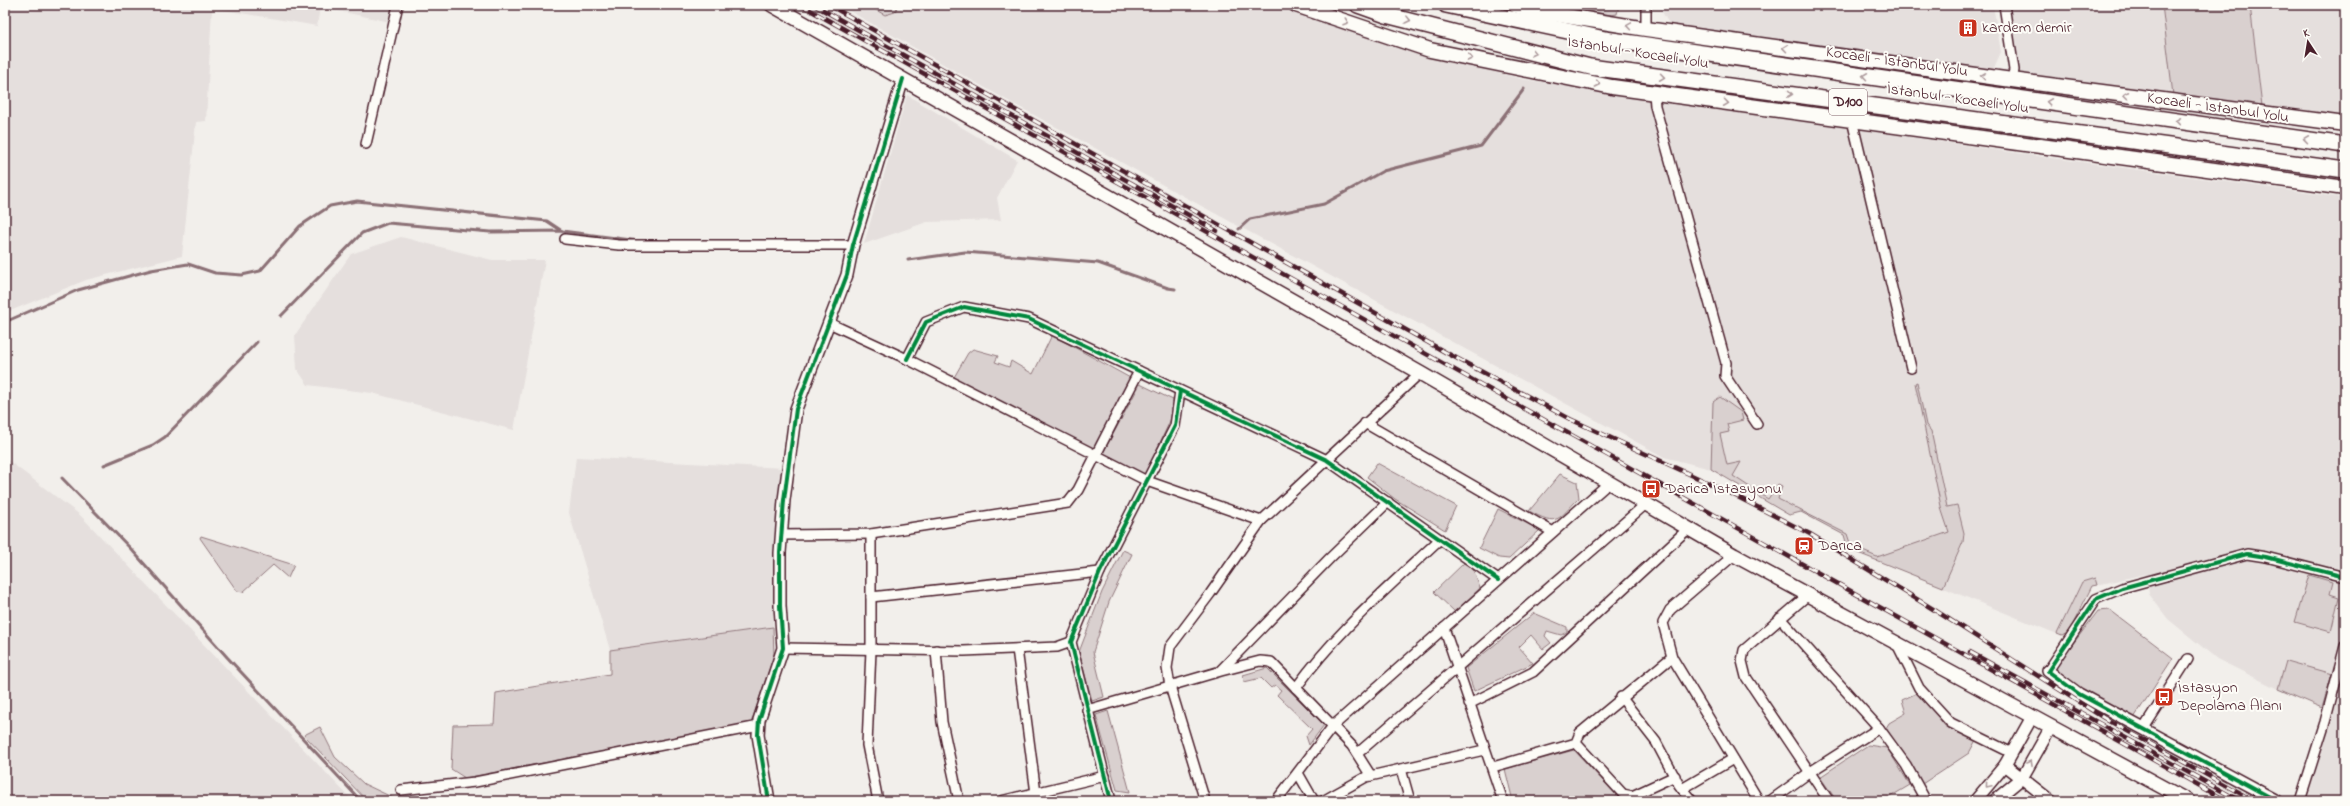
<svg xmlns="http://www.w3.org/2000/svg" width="2350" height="806" font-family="'Indie Flower',sans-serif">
  <rect width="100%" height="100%" fill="#f2efeb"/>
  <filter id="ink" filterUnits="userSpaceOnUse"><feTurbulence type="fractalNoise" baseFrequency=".025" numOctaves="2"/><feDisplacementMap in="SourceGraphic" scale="8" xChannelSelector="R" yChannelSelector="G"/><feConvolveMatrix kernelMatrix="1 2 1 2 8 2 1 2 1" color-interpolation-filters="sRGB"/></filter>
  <g filter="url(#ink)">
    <!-- built -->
    <g fill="#e5dfdd">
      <polygon points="5,5 396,5 395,23 320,7 317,26 212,8 206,121 196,122 182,256 86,280 5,313"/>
      <polygon points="839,5 1289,5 1398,47 1522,79 2024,154 2345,198 2345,801 2310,801 2308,796 2334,713 2278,689 2217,659 2168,619 2149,594 2146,574 2097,585 2095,578 2082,582 2057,634 1848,549 1844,535 1801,512 1789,515 1711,469 1664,457 1012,103"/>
      <polygon points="1658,5 1993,5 2001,52 1993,70 1671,27"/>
      <polygon points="2009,5 2162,5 2173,95 2024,75 2019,71"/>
      <polygon points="2250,5 2345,5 2345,116 2262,106"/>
      <polygon points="907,95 1017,160 997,198 1001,220 927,222 864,244"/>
      <polygon points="401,237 492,260 545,260 514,430 372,393 308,385 297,369 295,335 351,254"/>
      <polygon points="576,457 783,468 773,627 610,650 569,513"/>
      <polygon points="5,458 80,515 353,801 5,801"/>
    </g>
    <!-- green -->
    <g fill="#d9d0cf" stroke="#92787d">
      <polygon points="867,5 898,5 895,12 885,15"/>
      <polygon points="1553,5 1619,5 1617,14 1611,15"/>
      <polygon points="2162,5 2250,5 2262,106 2173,95"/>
      <polygon points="1052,335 1132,379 1095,450 953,379 968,353 973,349 998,356 995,362 1009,367 1011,361 1033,374"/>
      <polygon points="1917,382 1926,425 1931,431 1947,507 1957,505 1964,533 1963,542 1943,587 1848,549 1844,535 1801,512 1789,515 1711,469 1713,402 1720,397 1741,412 1743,420 1727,424 1729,432 1720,434 1727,465 1741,462 1733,476 1768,499 1778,484 1782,486 1778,499 1847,534 1851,546 1877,557 1949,532 1942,511 1915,383"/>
      <polygon points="1140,384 1175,401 1170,421 1145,475 1103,453"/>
      <polygon points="1377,463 1456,506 1445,530 1395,499 1367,477"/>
      <path d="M 1560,474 L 1577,482 L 1579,498 C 1557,520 1559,527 1529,511 Z"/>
      <polygon points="1498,509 1540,530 1509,559 1499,558 1479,548"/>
      <polygon points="201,536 294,565 288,578 273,565 243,592 237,591 200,538"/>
      <polygon points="1123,550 1132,554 1109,602 1093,652 1104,697 1092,701 1079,652 1102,592"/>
      <polygon points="1465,562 1473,569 1480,588 1455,612 1434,592"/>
      <polygon points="2309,575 2333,582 2330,594 2339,597 2331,632 2295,622"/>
      <polygon points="2095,578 2097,585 2092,586 2069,632 2062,636 2057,634 2082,582"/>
      <polygon points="2110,610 2173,658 2134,718 2057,675 2056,666 2098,611"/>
      <polygon points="1534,613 1567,627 1567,632 1561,635 1547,631 1545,636 1551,643 1543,649 1531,635 1519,647 1533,663 1474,691 1466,668"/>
      <polygon points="773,627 774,655 751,723 465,778 451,769 453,725 494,724 496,693 610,674 610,650"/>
      <polygon points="2286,661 2332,674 2322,708 2278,689"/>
      <polygon points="1267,668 1324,725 1309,745 1306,736 1312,729 1277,695 1281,690 1275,685 1271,688 1261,678 1244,682 1243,675"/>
      <polygon points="1919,692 1945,726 1976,740 1969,753 1922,784 1886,728 1889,723 1906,713 1902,700"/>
      <polygon points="1108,711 1130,792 1117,790 1096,715"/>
      <polygon points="320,727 335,757 364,784 400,801 367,801 304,735"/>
      <polygon points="1868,745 1887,748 1910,785 1883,801 1837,801 1820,777"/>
      <polygon points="1574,750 1622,801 1513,801 1505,769"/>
    </g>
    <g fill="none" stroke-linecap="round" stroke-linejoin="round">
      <!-- stream -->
      <g stroke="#8b6f75" stroke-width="3">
        <polyline points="1239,229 1250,219 1324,204 1383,171 1481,146 1524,89"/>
        <polyline points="908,260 965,252 1098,263 1168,288 1175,289"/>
        <polyline points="281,316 362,233 388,223 490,232 562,231 639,241"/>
        <polyline points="5,322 78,290 151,270 188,264 215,273 242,275 260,271 300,226 330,206 357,201 547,221 562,231"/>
        <polyline points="104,465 153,445 165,437 257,342"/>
        <polyline points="62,478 131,549 227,657 361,801"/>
      </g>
      <!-- minor casing -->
      <g stroke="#4a1f2b" stroke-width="12">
        <g id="minor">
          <polyline points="1646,5 1646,29"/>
          <polyline points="2004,5 2014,70 2012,80"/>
          <polyline points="1654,93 1655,106 1726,363 1725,376 1757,424"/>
          <polyline points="1852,120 1911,368"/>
          <polyline points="366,144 398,5"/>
          <polyline points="565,239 619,245 853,245"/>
          <polyline points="829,323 907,359 1147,481 1261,521"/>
          <polyline points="907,359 926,322 964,307 1029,319 1327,460 1498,580"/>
          <polyline points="1365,423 1553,532"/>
          <polyline points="871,534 871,650 867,745 878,801"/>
          <polyline points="782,535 871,534 1068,503 1078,490 1139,371"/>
          <polyline points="1734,555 1670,610 1663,623 1672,657 1759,801"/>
          <polyline points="1808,595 1744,650 1742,661 1746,677 1829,801"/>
          <polyline points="871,597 1100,572"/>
          <polyline points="1780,618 1879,728 1906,765 1926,801"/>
          <polyline points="1444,628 1503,801"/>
          <polyline points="1898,646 1919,688 1951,723 2012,753"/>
          <polyline points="783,648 964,651 1057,647 1071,642"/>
          <polyline points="1017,649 1037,801"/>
          <polyline points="936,650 942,722 959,801"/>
          <polyline points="1221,670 1330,558 1388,502"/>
          <polyline points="2048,671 2096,599 2122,588 2247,554 2266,557 2345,577"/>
          <path d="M 1296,688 C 1337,631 1389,587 1440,539"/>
          <polyline points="1621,697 1656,742 1679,785 1692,801"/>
          <polyline points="1469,704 1533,672 1689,528"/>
          <polyline points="1087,710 1221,671 1260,661 1271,662 1352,746 1371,776"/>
          <polyline points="2144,728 2188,659"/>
          <polyline points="1576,743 1623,794 1632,796 1675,776"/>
          <polyline points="1358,753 1647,503"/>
          <polyline points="1493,767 1576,743 1580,733 1672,657"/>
          <polyline points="1401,769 1410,801"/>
          <polyline points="1298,773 1314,801"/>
          <polyline points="1682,789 1733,759"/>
          <polyline points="401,790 475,782 759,726"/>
          <polyline points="1001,801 1105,776"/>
          <polyline points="1111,801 1071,642 1100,572 1175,426 1180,391"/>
          <polyline points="1205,801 1170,686 1167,668 1170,647 1210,594 1261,521 1420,373"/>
          <polyline points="1276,801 1333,726 1610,482"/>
          <polyline points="1323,801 1366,777 1484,750"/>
          <polyline points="1770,801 1810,772 1879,728"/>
          <polyline points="2300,801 2325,722 2345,646"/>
        </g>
      </g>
      <!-- tertiary casing -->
      <g stroke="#4a1f2b" stroke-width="14">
        <g id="tertiary">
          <polyline points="2048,671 2079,694 2277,801"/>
          <polyline points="2005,765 2051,801"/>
          <polyline points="769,801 758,735 759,720 783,648 780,606 780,553 784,500 796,409 847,275 853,245 903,79"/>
          <polyline points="1975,801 2005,765 2032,717"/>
          <polyline points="1994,801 2022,778 2051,727"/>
        </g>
      </g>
      <!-- secondary casing -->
      <g stroke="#4a1f2b" stroke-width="16">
        <polyline id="secondary" points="772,5 1420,373 1734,555 2188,801"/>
      </g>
      <!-- primary casing -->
      <g stroke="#4a1f2b" stroke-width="17">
        <g id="primary">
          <polyline points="1296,5 1430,50 1612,87 2345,188"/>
          <polyline points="1515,5 1535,11 1646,29 2012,80 2345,124"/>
        </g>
      </g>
      <!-- trunk casing -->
      <g stroke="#4a1f2b" stroke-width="18">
        <g id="trunk">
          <polyline points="1358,5 1386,15 1590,67 2345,170"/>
          <polyline points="1446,5 1605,39 2345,145"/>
        </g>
      </g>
      <!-- minor -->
      <use href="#minor" stroke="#fdfcf7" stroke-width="9"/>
      <!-- tertiary -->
      <use href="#tertiary" stroke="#fdfcf7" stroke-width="11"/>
      <!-- secondary -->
      <use href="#secondary" stroke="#fdfcf7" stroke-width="13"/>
      <!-- primary -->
      <use href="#primary" stroke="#fdfcf7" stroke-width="14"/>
      <!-- trunk -->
      <use href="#trunk" stroke="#fdfcf7" stroke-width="15"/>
      <!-- rail casing -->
      <g stroke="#4a1f2b" stroke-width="4.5">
        <g id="rail">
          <polyline points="801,5 2227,801"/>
          <polyline points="814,5 1217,231"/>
          <polyline points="829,5 1445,352 1570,419 1726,491 1810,534 1933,609 2104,718 2254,801"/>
          <polyline points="1970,652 2240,801"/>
        </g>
      </g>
      <!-- rail -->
      <use href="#rail" stroke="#fdfcf7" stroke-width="3" stroke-dasharray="9" stroke-linecap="butt"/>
      <!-- cycleway casing -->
      <g stroke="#fdfcf7" stroke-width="6">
        <g id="cycleway">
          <polyline points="907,359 926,322 964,307 1029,319 1327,460 1498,580"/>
          <polyline points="769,801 758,735 759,720 783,648 780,606 780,553 784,500 796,409 847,275 853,245 903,79"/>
          <polyline points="1111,801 1071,642 1100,572 1175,426 1180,391"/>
          <polyline points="2277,801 2079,694 2048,671 2096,599 2122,588 2247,554 2266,557 2345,577"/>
        </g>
      </g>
      <!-- cycleway -->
      <use href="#cycleway" stroke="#00873e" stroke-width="4"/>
    </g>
    <!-- one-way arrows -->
    <defs><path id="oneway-chevron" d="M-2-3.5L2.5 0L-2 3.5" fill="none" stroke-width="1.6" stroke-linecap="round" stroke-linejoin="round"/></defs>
    <g stroke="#ac999b">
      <use href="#oneway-chevron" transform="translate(1408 20) rotate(14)"/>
      <use href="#oneway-chevron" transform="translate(1346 22) rotate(19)"/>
      <use href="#oneway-chevron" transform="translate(1629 26) rotate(-171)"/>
      <use href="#oneway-chevron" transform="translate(1785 48) rotate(-172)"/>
      <use href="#oneway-chevron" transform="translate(1534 53) rotate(14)"/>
      <use href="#oneway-chevron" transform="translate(1470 58) rotate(11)"/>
      <use href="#oneway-chevron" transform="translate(1865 76) rotate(-172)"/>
      <use href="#oneway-chevron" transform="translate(1983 76) rotate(-172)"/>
      <use href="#oneway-chevron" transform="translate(1662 77) rotate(8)"/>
      <use href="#oneway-chevron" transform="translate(1598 84) rotate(11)"/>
      <use href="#oneway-chevron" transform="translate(1790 94) rotate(8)"/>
      <use href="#oneway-chevron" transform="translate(2126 95) rotate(-173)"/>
      <use href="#oneway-chevron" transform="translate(2049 102) rotate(-172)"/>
      <use href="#oneway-chevron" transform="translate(1726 103) rotate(8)"/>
      <use href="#oneway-chevron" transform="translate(2178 121) rotate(-172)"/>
      <use href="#oneway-chevron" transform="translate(2306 139) rotate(-172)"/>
      <use href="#oneway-chevron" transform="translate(2030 763) rotate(-61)"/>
      <use href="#oneway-chevron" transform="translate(1988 785) rotate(130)"/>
    </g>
  </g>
  <!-- icons -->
  <defs>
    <g id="building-square" transform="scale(1)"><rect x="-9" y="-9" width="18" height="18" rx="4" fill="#c8321e" stroke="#fdfcf7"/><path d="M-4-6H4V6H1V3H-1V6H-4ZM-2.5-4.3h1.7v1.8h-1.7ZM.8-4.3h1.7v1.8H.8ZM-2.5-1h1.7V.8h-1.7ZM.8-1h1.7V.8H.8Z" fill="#fff"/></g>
    <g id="bus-square" transform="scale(1)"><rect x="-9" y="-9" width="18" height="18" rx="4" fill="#c8321e" stroke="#fdfcf7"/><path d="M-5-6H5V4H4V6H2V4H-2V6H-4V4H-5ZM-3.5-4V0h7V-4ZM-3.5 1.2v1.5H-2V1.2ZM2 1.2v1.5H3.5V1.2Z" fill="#fff"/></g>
    <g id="station-square" transform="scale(1)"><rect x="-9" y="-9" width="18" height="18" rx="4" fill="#c8321e" stroke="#fdfcf7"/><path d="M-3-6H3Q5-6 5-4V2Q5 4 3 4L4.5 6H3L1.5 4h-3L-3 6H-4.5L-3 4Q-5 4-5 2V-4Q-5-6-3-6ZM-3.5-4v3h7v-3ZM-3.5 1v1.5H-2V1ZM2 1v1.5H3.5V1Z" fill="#fff"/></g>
  </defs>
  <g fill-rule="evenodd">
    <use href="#building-square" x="1968" y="28"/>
    <use href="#bus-square" x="1651" y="489"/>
    <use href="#station-square" x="1804" y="546"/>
    <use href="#bus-square" x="2164" y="697"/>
  </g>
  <g text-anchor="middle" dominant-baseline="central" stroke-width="4" stroke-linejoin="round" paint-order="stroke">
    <!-- shield labels -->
    <rect fill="#fdfcf7" stroke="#806168" stroke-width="1" x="1829" y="89" width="38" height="26" rx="3"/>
    <g font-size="15" font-weight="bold" fill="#4a1f2b">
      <text x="1848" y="102">D100</text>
    </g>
    <!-- poi labels -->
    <g font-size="16" fill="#4a1f2b" stroke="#fdfcf7" text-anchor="start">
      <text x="1982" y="28">kardem demir</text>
      <text x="1665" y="489">Darica İstasyonu</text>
      <text x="1818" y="546">Darıca</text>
      <text x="2178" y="688">İstasyon<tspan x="2178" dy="18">Depolama Alanı</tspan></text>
    </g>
    <!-- street labels -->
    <g font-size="16" fill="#4a1f2b" stroke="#fdfcf7">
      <text transform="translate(1638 53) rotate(9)">İstanbul - Kocaeli Yolu</text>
      <text transform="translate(1897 62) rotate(8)">Kocaeli - İstanbul Yolu</text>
      <text transform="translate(1958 99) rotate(8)">İstanbul - Kocaeli Yolu</text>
      <text transform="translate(2218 108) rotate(8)">Kocaeli - İstanbul Yolu</text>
    </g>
  </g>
  <!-- margin -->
  <rect width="2350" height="806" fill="none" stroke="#fdfcf7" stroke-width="20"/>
  <rect x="10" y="10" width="2330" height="786" fill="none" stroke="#4a1f2b" stroke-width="1.5" filter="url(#ink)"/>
  <!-- north arrow -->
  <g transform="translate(2308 42) rotate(348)" stroke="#fdfcf7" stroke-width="3" paint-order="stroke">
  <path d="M0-3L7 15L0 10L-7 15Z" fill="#4a1f2b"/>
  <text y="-6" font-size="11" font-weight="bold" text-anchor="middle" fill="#4a1f2b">K</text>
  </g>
</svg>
